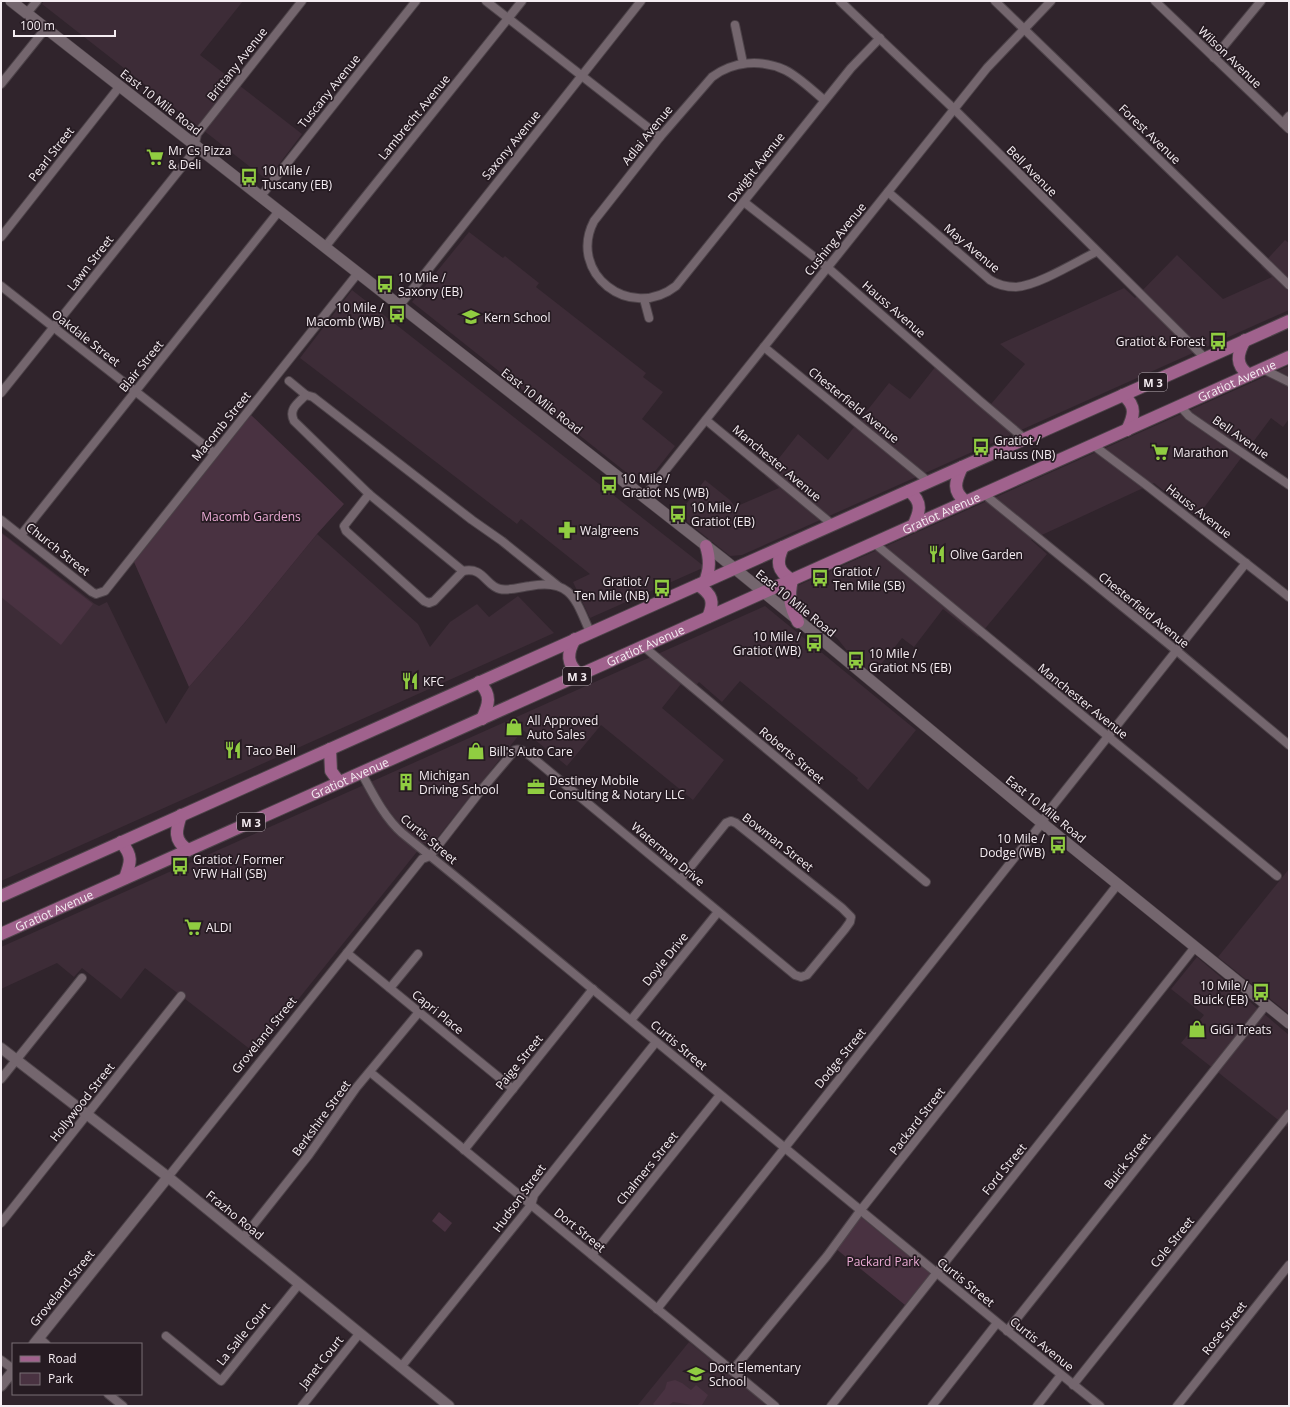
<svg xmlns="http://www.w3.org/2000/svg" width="1290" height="1407" font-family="'Open Sans',sans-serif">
  <rect width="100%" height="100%" fill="#30242c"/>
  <!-- built -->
  <g fill="#3d2c37">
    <polygon points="44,1 243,1 200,55 302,134 267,180 42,4"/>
    <polygon points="469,232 503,258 505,256 539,283 536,287 646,373 643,377 663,392 642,419 675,446 653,474 642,485 412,302"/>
    <polygon points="1285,240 1289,243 1289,310 742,555 730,556 685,520 679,513 705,480 730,500 735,507 779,488 765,476 798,434 828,460 889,383 910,399 936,366 986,410 1025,364 1000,344 1124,288 1135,298 1177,255 1223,299 1272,277 1261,266"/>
    <polygon points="352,290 705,567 590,618 573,582 590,574 521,519 517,524 300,358"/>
    <polygon points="1289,366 1289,419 1283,427 1271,418 1197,517 1154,483 1031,540 1047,554 978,637 943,609 914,647 902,638 873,674 852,657 837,638 807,615 794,603 797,586"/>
    <polygon points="1,532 95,604 99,606 107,602 166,724 189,687 246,621 317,534 418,624 430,647 450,622 477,604 489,617 518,596 554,633 1,881"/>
    <polygon points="765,606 916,730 868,790 857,780 858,778 740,681 722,702 699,682 690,692 681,684 662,708 724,760 693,800 601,725 567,766 523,730 430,847 424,843 255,1053 145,968 121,999 82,968 74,977 57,963 1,989 1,947"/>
    <polygon points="1289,869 1289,1014 1218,957"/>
    <polygon points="1197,957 1289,1035 1289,1124 1287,1127 1181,1043 1204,1015 1171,989"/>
    <polygon points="689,1342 768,1406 637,1406"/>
  </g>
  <!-- green -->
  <g fill="#493241">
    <polygon points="251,415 344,504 317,534 246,621 189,687 134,562"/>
    <polygon points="1,533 93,604 61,645 1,597"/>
    <polygon points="439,1212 452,1223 445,1232 432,1221"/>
    <polygon points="861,1217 931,1274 905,1305 835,1248"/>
    <polygon points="675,1380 682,1383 691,1390 696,1385 708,1395 702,1405 699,1406 673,1402 668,1406 655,1406 653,1404 665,1389 667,1382"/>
  </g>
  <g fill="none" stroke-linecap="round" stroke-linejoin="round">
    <!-- minor casing -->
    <g stroke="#4d4349" stroke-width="10">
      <g id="minor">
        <polyline points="486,1 660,137"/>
        <polyline points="840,1 954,109 1205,358"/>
        <polyline points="995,1 1289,285"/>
        <polyline points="1155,1 1289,129"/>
        <polyline points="27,13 37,1"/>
        <polyline points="735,25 743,63"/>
        <polyline points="1214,58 1261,1"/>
        <polyline points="1,84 46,28"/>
        <path d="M 824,100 C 812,90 799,77 785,70 C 761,59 733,61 712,77 L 660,137 L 594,221 C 567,273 630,322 676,286 L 851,68 L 880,38"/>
        <polyline points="1283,123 1289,116"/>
        <path d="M 888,192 L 990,280 C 998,285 1006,287 1016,287 C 1037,286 1076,262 1096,252"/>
        <polyline points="261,196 416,1"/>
        <polyline points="744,202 827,267 980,401 1025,439"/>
        <polyline points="1,237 120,86"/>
        <polyline points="325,247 522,1"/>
        <polyline points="1,286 214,453"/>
        <polyline points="644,299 649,318"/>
        <polyline points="400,305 641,1"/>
        <polyline points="764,347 929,482"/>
        <polyline points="1263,369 1289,382"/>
        <polyline points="289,381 306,395 313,397 472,520 502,541 558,586"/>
        <polyline points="1,393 193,153 197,134 302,1"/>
        <path d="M 306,395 C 298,403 288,409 294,421 L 369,494 L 463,571"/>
        <polyline points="1180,406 1189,416 1289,485"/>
        <polyline points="706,420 833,525"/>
        <polyline points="1093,445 1145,484 1289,597"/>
        <path d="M 369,494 L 344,526 L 346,531 L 424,601 L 429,603 L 434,601 L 463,571 C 483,566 486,586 500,589 C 509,591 521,587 530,586 C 572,578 576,601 590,632"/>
        <polyline points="984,494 1177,651 1289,745"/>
        <polyline points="644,497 987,68 1051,1"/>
        <polyline points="1,520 92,592 96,594 105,591 358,273"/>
        <polyline points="21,535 279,211"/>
        <polyline points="874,543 1277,876"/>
        <polyline points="643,646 926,882"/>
        <path d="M 361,772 C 373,794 384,817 402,833 C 636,1023 866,1217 1100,1406"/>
        <polyline points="347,953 513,1089"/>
        <polyline points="390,988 418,954"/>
        <polyline points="631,1020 718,912"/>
        <polyline points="370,1072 775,1406"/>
        <polyline points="1,1079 82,978"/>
        <polyline points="464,1150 593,989"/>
        <path d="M 168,1177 L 422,859 L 430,856 L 482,789 L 515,750 C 522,748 528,754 533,758 L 795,975 L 801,977 L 807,975 L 845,929 L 850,922 L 851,917 L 842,908 L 736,823 L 731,821 L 726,823 L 680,880"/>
        <polyline points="1,1223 181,996"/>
        <polyline points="243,1238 308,1156 356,1088 419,1012"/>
        <polyline points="592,1255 720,1095"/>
        <polyline points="657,1309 1042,823 1048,812 1246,563"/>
        <polyline points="1007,1331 1266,1005"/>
        <polyline points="166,1336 221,1381 299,1284"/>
        <polyline points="39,1338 46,1344"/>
        <polyline points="1,1360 13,1369"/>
        <polyline points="401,1367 531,1205 534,1195 656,1042"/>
        <polyline points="732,1371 827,1256 860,1211 1118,884"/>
        <polyline points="1073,1385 1289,1114"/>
        <polyline points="108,1394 123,1406"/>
        <polyline points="302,1406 359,1334"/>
        <polyline points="831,1406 1195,947"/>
        <polyline points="932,1406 997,1323"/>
        <polyline points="1037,1406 1061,1375"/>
        <polyline points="1177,1406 1289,1265"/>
      </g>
    </g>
    <!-- tertiary casing -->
    <g stroke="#4d4349" stroke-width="12">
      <g id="tertiary">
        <polyline points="1,1048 168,1177 449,1406"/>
        <polyline points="34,1344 168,1177"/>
        <polyline points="1,1386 13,1371"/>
      </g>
    </g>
    <!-- secondary casing -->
    <g stroke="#4d4349" stroke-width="12">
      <polyline id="secondary" points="11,1 723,559 815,634 1036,818 1289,1023"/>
    </g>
    <!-- primary casing -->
    <g stroke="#4d4349" stroke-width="14">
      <g id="primary">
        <path d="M 1245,340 C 1237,354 1235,365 1249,375"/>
        <path d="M 1123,395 C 1137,406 1134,416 1127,430"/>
        <path d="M 962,467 C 955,482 952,491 966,502"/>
        <path d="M 909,491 C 923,502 920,512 913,526"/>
        <path d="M 783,547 C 776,562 777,571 792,580"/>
        <path d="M 792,580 C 788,598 790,606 798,622"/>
        <path d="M 705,582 C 710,569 710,559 706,546"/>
        <path d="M 698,585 C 712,594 715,602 708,617"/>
        <path d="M 575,639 C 567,653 566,664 580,675"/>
        <path d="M 479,682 C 492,695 489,704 482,719"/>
        <polyline points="330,749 331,771 339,782"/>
        <path d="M 181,815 C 176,830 173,840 188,850"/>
        <path d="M 121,842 C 133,856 131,862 125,878"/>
        <polyline points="1,896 1289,321"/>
        <path id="s1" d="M 1,934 L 1289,357"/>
      </g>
    </g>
    <!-- minor -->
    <use href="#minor" stroke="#74666e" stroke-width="8"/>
    <!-- tertiary -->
    <use href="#tertiary" stroke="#74666e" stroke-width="10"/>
    <!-- secondary -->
    <use href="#secondary" stroke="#74666e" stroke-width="11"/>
    <!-- primary -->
    <use href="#primary" stroke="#a0628d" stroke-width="12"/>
  </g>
  <!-- icons -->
  <defs>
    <g id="supermarket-bare" transform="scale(1.38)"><path d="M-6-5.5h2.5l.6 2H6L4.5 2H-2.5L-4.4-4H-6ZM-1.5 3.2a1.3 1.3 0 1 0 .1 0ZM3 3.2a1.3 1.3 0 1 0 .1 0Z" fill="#90cd41" stroke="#261b22" stroke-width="2.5" paint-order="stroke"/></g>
    <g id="bus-bare" transform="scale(1.38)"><path d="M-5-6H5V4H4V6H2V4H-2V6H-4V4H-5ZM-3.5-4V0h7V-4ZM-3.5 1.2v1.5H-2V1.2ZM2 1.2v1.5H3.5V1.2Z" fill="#90cd41" stroke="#261b22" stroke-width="2.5" paint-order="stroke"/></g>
    <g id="school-bare" transform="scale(1.38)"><path d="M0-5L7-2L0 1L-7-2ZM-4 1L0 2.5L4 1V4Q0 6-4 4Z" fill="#90cd41" stroke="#261b22" stroke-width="2.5" paint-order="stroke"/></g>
    <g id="pharmacy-bare" transform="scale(1.38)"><path d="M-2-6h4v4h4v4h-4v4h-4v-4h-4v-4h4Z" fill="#90cd41" stroke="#261b22" stroke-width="2.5" paint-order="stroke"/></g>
    <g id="restaurant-bare" transform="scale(1.38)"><path d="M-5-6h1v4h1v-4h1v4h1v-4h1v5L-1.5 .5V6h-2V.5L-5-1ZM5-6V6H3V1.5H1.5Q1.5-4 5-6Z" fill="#90cd41" stroke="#261b22" stroke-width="2.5" paint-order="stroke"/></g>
    <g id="shop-bare" transform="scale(1.38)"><path d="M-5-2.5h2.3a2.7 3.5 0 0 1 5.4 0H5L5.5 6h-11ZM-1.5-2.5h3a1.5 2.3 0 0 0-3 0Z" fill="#90cd41" stroke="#261b22" stroke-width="2.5" paint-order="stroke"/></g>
    <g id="building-bare" transform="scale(1.38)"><path d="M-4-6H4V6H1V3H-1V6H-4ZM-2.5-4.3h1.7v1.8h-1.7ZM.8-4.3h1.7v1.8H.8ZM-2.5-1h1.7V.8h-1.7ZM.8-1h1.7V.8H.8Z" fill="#90cd41" stroke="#261b22" stroke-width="2.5" paint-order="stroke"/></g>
    <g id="office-bare" transform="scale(1.38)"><path d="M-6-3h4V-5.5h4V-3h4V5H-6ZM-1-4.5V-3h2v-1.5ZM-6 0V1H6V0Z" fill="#90cd41" stroke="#261b22" stroke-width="2.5" paint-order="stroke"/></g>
  </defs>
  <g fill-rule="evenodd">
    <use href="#supermarket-bare" x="155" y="157"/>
    <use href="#bus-bare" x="249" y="177"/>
    <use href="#bus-bare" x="385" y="284"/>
    <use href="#bus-bare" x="397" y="314"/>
    <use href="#school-bare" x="471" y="317"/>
    <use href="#bus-bare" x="1218" y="341"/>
    <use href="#bus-bare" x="981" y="447"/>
    <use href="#supermarket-bare" x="1160" y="452"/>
    <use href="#bus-bare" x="609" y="485"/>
    <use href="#bus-bare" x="678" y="514"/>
    <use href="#pharmacy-bare" x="567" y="530"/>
    <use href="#restaurant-bare" x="937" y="554"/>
    <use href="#bus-bare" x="820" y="578"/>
    <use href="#bus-bare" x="662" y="588"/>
    <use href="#bus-bare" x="814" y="643"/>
    <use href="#bus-bare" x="856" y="660"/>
    <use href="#restaurant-bare" x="410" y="681"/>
    <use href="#shop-bare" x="514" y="727"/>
    <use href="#restaurant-bare" x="233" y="750"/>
    <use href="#shop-bare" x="476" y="751"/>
    <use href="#building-bare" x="406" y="782"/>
    <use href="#office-bare" x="536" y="787"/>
    <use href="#bus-bare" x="1058" y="845"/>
    <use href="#bus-bare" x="180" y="866"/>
    <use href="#supermarket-bare" x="193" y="927"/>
    <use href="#bus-bare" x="1261" y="992"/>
    <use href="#shop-bare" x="1197" y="1029"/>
    <use href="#school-bare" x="696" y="1374"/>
  </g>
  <g text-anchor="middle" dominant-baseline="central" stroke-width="3.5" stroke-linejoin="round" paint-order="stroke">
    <!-- shield labels -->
    <g fill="#261b22" stroke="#b7aeb4" stroke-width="1">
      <rect x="1139" y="373" width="28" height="18" rx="3"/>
      <rect x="563" y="667" width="28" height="18" rx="3"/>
      <rect x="237" y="813" width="28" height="18" rx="3"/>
    </g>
    <g font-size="11" font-weight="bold" fill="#f5edf2">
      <text x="1153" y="382">M 3</text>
      <text x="577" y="676">M 3</text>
      <text x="251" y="822">M 3</text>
    </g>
    <!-- street labels -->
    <g font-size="12" fill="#f5edf2" stroke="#261b22">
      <text transform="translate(1230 57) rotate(44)">Wilson Avenue</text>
      <text transform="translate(237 64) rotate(-52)">Brittany Avenue</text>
      <text transform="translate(329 91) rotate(-51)">Tuscany Avenue</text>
      <text transform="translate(161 102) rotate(38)">East 10 Mile Road</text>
      <text transform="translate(414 117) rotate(-51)">Lambrecht Avenue</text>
      <text transform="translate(1150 134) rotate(44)">Forest Avenue</text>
      <text transform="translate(647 135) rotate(-51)">Adlai Avenue</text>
      <text transform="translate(511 145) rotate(-51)">Saxony Avenue</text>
      <text transform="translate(51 154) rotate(-52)">Pearl Street</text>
      <text transform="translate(756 167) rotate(-52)">Dwight Avenue</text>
      <text transform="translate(1032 171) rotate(45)">Bell Avenue</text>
      <text transform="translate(835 239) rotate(-51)">Cushing Avenue</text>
      <text transform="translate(972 248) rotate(40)">May Avenue</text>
      <text transform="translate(90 263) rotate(-52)">Lawn Street</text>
      <text transform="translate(894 309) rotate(41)">Hauss Avenue</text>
      <text transform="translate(86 338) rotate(38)">Oakdale Street</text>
      <text transform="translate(141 366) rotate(-51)">Blair Street</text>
      <text stroke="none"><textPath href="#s1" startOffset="1354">Gratiot Avenue</textPath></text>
      <text transform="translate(542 401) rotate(38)">East 10 Mile Road</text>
      <text transform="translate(854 405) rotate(39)">Chesterfield Avenue</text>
      <text transform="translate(221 426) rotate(-51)">Macomb Street</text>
      <text transform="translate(1241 437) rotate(35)">Bell Avenue</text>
      <text transform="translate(777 463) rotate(40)">Manchester Avenue</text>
      <text transform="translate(1199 511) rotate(38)">Hauss Avenue</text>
      <text stroke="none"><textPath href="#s1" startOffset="1030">Gratiot Avenue</textPath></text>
      <text transform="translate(58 549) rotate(38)">Church Street</text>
      <text transform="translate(796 603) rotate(39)">East 10 Mile Road</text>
      <text transform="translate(1144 610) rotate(39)">Chesterfield Avenue</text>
      <text stroke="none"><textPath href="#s1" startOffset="706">Gratiot Avenue</textPath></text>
      <text transform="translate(1083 701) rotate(39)">Manchester Avenue</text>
      <text transform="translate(792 755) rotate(40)">Roberts Street</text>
      <text stroke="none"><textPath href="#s1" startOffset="382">Gratiot Avenue</textPath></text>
      <text transform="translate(1046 809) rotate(39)">East 10 Mile Road</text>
      <text transform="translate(429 839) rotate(40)">Curtis Street</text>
      <text transform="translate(778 842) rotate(38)">Bowman Street</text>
      <text transform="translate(668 854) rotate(40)">Waterman Drive</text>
      <text stroke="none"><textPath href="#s1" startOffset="58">Gratiot Avenue</textPath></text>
      <text transform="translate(665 959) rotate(-51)">Doyle Drive</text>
      <text transform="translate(438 1012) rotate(39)">Capri Place</text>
      <text transform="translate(264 1035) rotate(-51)">Groveland Street</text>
      <text transform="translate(679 1045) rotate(40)">Curtis Street</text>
      <text transform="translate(840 1058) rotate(-51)">Dodge Street</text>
      <text transform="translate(519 1062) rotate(-51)">Paige Street</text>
      <text transform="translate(82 1102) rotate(-52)">Hollywood Street</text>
      <text transform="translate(321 1118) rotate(-54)">Berkshire Street</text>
      <text transform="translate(917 1121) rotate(-52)">Packard Street</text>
      <text transform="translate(1127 1161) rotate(-52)">Buick Street</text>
      <text transform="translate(647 1168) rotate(-51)">Chalmers Street</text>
      <text transform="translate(1004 1169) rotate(-51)">Ford Street</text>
      <text transform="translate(519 1198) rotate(-54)">Hudson Street</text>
      <text transform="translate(235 1215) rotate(39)">Frazho Road</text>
      <text transform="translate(580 1230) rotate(39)">Dort Street</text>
      <text transform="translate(1172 1242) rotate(-51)">Cole Street</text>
      <text transform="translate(966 1282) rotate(39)">Curtis Street</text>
      <text transform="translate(62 1288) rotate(-51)">Groveland Street</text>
      <text transform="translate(1224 1328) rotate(-52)">Rose Street</text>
      <text transform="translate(243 1334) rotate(-51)">La Salle Court</text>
      <text transform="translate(1042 1344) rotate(39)">Curtis Avenue</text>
      <text transform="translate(321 1362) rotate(-52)">Janet Court</text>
    </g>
    <!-- poi labels -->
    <g font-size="12" fill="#f5edf2" stroke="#261b22" text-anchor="start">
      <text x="168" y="150">Mr Cs Pizza<tspan x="168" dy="14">&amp; Deli</tspan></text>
      <text x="262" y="170">10 Mile /<tspan x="262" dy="14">Tuscany (EB)</tspan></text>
      <text x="398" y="277">10 Mile /<tspan x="398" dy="14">Saxony (EB)</tspan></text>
      <text x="384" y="307" text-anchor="end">10 Mile /<tspan x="384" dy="14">Macomb (WB)</tspan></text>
      <text x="484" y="317">Kern School</text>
      <text x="1205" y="341" text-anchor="end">Gratiot &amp; Forest</text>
      <text x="994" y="440">Gratiot /<tspan x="994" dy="14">Hauss (NB)</tspan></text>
      <text x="1173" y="452">Marathon</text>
      <text x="622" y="478">10 Mile /<tspan x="622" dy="14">Gratiot NS (WB)</tspan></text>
      <text x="691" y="507">10 Mile /<tspan x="691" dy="14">Gratiot (EB)</tspan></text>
      <text x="580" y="530">Walgreens</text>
      <text x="950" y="554">Olive Garden</text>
      <text x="833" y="571">Gratiot /<tspan x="833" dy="14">Ten Mile (SB)</tspan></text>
      <text x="649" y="581" text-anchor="end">Gratiot /<tspan x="649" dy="14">Ten Mile (NB)</tspan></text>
      <text x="801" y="636" text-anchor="end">10 Mile /<tspan x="801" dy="14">Gratiot (WB)</tspan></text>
      <text x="869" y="653">10 Mile /<tspan x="869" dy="14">Gratiot NS (EB)</tspan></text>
      <text x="423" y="681">KFC</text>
      <text x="527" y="720">All Approved<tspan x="527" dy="14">Auto Sales</tspan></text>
      <text x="246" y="750">Taco Bell</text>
      <text x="489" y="751">Bill's Auto Care</text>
      <text x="419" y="775">Michigan<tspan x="419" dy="14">Driving School</tspan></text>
      <text x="549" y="780">Destiney Mobile<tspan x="549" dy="14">Consulting &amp; Notary LLC</tspan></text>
      <text x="1045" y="838" text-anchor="end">10 Mile /<tspan x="1045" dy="14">Dodge (WB)</tspan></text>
      <text x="193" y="859">Gratiot / Former<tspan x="193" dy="14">VFW Hall (SB)</tspan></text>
      <text x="206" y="927">ALDI</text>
      <text x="1248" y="985" text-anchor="end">10 Mile /<tspan x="1248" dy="14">Buick (EB)</tspan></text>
      <text x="1210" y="1029">GiGi Treats</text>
      <text x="709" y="1367">Dort Elementary<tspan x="709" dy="14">School</tspan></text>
    </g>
    <!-- park labels -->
    <g font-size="12" fill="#eaabd4" stroke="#261b22">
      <text x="251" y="516">Macomb Gardens</text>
      <text x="883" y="1261">Packard Park</text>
    </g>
  </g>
  <!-- border -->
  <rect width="1290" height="1407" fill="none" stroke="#f5edf2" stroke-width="4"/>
  <!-- legend -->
  <rect x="12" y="1343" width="130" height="52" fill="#261b22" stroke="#796f75"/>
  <rect x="20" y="1356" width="20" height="6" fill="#a0628d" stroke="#796f75"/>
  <text x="48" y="1363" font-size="12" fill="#f5edf2">Road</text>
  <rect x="20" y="1373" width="20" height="12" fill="#493241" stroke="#796f75"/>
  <text x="48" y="1383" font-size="12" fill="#f5edf2">Park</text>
  <!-- scale -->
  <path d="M14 30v6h101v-6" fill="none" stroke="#f5edf2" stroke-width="2"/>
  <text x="20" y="30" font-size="12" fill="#f5edf2" stroke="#261b22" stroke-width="3" paint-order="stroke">100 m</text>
</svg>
